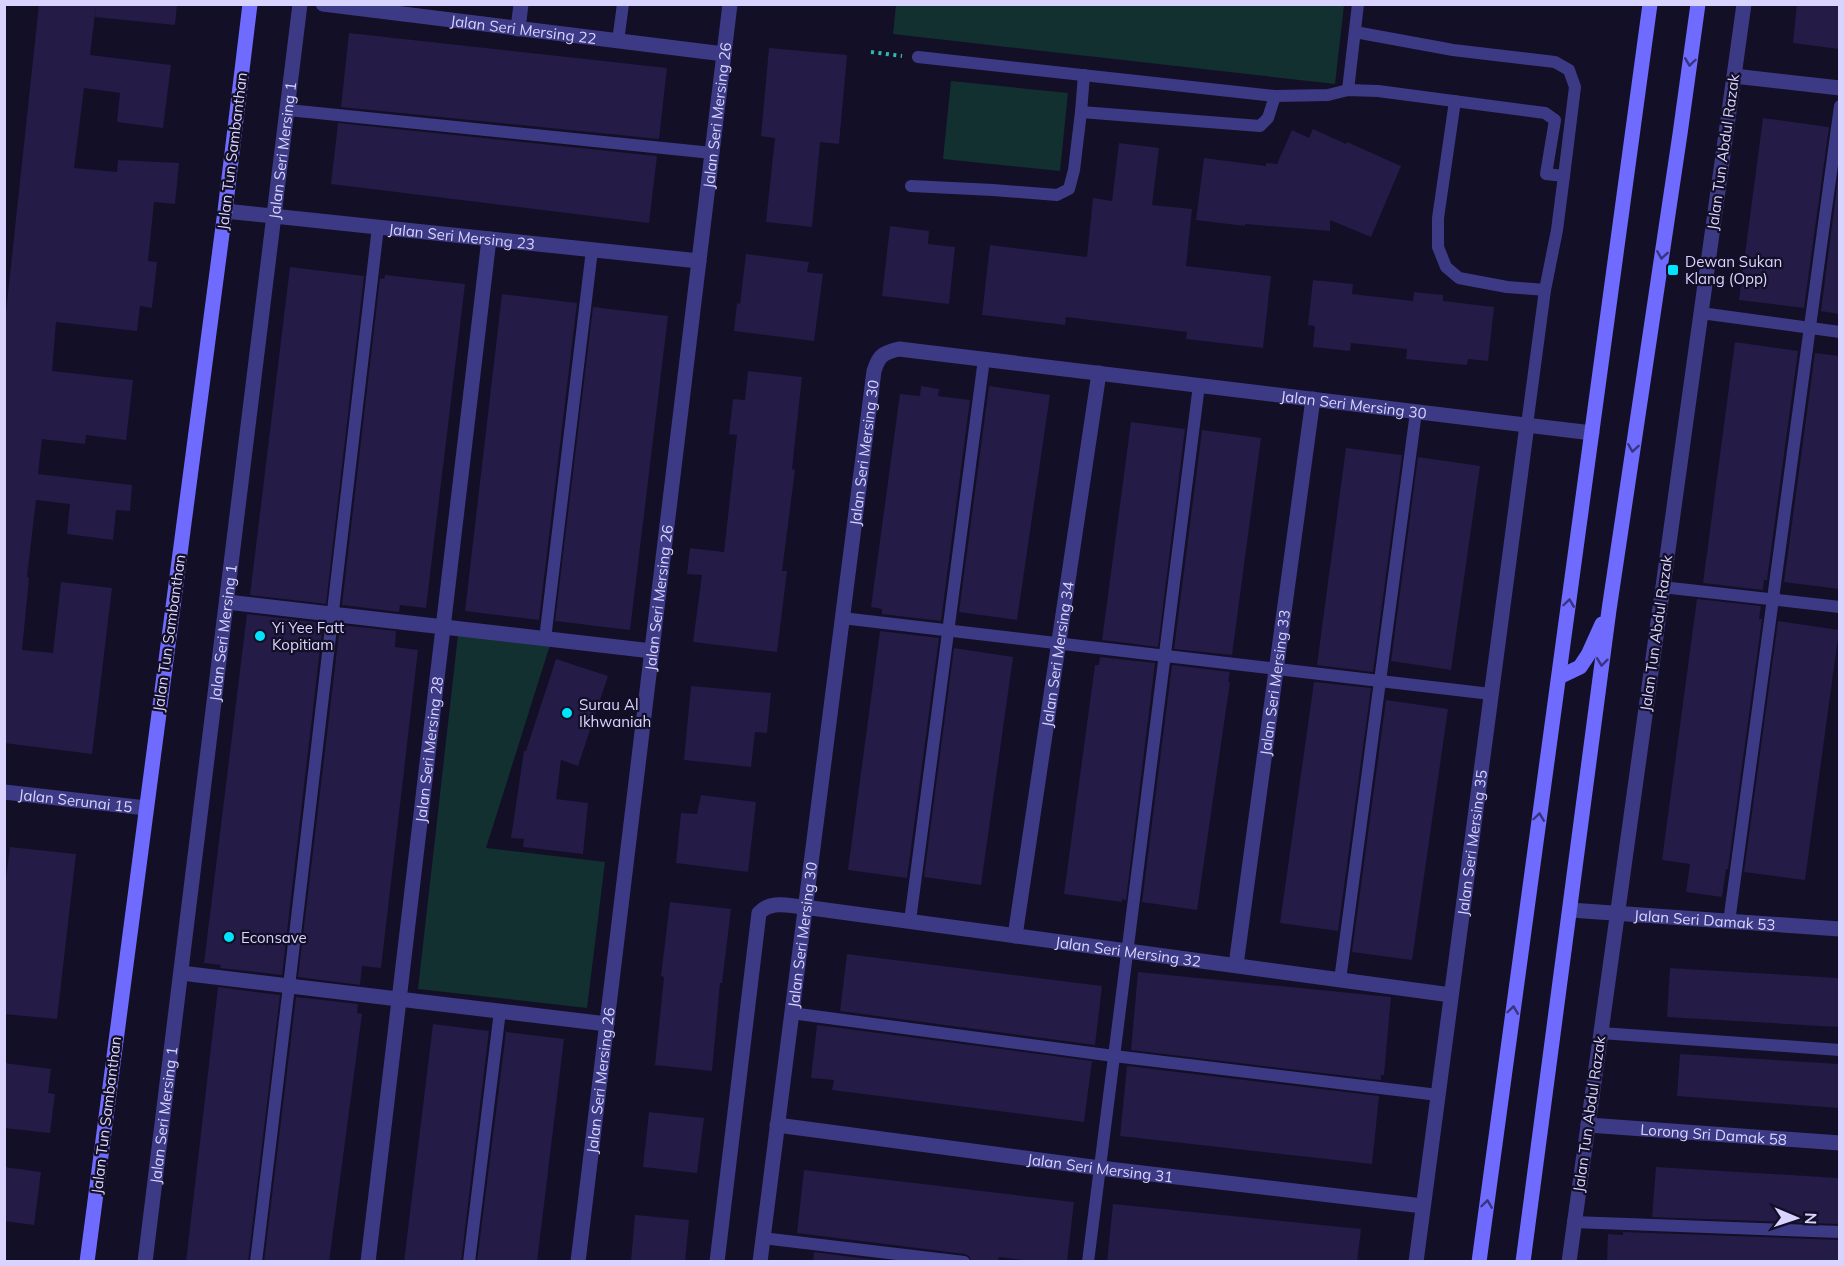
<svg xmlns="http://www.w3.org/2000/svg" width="1844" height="1266" font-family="Mulish,sans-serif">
  <rect width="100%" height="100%" fill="#130f26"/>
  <!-- green -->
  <g fill="#12302f">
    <polygon points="896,5 896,4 1344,5 1335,84 893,34"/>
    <polygon points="951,81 1068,93 1060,171 943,159"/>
    <polygon points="458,635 550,645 486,848 605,862 587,1008 418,989"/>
  </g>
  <!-- building -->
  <g fill="#241b47">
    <polygon points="39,4 177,4 175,25 95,17 96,6 90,55 171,65 163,128 117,122 120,93 84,88 74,168 117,172 118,160 179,163 175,204 154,202 148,261 157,262 152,308 140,306 137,331 56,322 52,371 133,380 126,440 86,435 85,444 42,439 38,474 132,485 130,511 116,510 113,540 67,534 70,504 36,500 27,577 29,578 22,650 53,653 61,582 112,588 92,754 4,743 4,331"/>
    <polygon points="1797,4 1839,4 1839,49 1793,43"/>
    <polygon points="349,33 667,68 659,139 341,107"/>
    <polygon points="769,48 847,55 839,144 820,142 812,227 766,222 775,138 761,136"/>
    <polygon points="1763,118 1829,127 1804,308 1739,300"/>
    <polygon points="338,123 657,156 649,223 331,184"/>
    <polygon points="1313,129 1346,144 1347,142 1401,166 1371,237 1330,220 1330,231 1245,224 1245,226 1196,220 1204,158 1266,166 1266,163 1277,164 1292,130 1309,138"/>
    <polygon points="1119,143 1159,148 1152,205 1192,209 1186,266 1271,276 1263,348 1186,339 1187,332 1066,317 1065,325 982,315 990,245 1087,257 1093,198 1112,201"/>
    <polygon points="1839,171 1839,314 1821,311"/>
    <polygon points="890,226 929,231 928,244 955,247 949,304 882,296"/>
    <polygon points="746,254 809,262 807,272 823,274 814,341 734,331 737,303 740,304"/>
    <polygon points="290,267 364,276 326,604 250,595"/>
    <polygon points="385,275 465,284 426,608 400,605 399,612 342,605 380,278 384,279"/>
    <polygon points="1313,280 1353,284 1352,294 1413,301 1414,292 1443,295 1443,301 1494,307 1488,361 1468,359 1467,365 1406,359 1407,349 1351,343 1350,351 1313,347 1315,326 1308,325"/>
    <polygon points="502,294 577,303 539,620 465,611"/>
    <polygon points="593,307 668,316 630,630 555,621"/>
    <polygon points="1735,342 1798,351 1767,580 1764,580 1763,590 1703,583"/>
    <polygon points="1815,353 1839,356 1839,589 1784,582"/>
    <polygon points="748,371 802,377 792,469 795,470 782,571 787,571 777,652 693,642 702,575 687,574 690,548 724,552 737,435 729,434 733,399 745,400"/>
    <polygon points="921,386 939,389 938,396 970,400 941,621 882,614 882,609 871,607 900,394 920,396"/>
    <polygon points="989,386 1050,395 1017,620 959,612"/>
    <polygon points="1131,422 1185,429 1158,647 1102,640"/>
    <polygon points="1202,430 1261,438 1232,655 1174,649"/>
    <polygon points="1346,448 1402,455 1373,672 1317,665"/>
    <polygon points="1418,457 1480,466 1451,670 1391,661"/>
    <polygon points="1697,599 1761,606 1759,619 1762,619 1728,869 1726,869 1722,897 1686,892 1690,864 1662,860"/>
    <polygon points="247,614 323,623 282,975 220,968 221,965 204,963"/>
    <polygon points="1778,621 1839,630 1805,880 1744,872"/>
    <polygon points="340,625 396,631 395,647 418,650 381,968 362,966 360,985 298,977"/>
    <polygon points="880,631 939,638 907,878 848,870"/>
    <polygon points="954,648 1013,657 981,885 924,877"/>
    <polygon points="1100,657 1155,663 1126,900 1122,899 1122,902 1064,894 1095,665 1099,665"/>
    <polygon points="556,659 608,676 578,766 561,760 556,799 588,803 583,854 523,847 524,839 511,838 524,751 526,751"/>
    <polygon points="1172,665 1230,672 1228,682 1230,682 1197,910 1142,902"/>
    <polygon points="1314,682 1371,688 1338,931 1280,923"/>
    <polygon points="691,686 771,693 767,733 755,732 751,767 684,760"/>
    <polygon points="1386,700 1448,709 1412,960 1352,952"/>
    <polygon points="701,795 756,802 748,872 676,863 681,813 697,814"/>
    <polygon points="10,847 76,854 57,1019 4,1014 4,894"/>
    <polygon points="670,902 731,909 722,983 720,983 712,1071 655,1065 664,977 661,976"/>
    <polygon points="847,954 1102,986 1095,1045 840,1011"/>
    <polygon points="1670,968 1839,978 1839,1027 1667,1017"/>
    <polygon points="1138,972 1391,997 1384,1075 1381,1075 1381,1080 1131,1050"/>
    <polygon points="218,987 280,995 248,1262 186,1262"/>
    <polygon points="296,997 358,1004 357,1013 362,1014 329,1262 264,1262"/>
    <polygon points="433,1024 489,1031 461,1262 404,1262"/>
    <polygon points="817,1025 1092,1061 1084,1122 832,1090 834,1080 811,1078"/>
    <polygon points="506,1032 564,1039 537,1262 477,1262"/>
    <polygon points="1680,1054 1839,1064 1839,1108 1677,1096"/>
    <polygon points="4,1063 51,1069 48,1093 55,1094 50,1133 4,1128"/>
    <polygon points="1127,1066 1379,1096 1372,1164 1120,1136"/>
    <polygon points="649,1112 704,1118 697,1173 643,1167"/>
    <polygon points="4,1167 41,1172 34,1225 4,1221"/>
    <polygon points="1656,1167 1839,1178 1839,1224 1652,1217"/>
    <polygon points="804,1170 1074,1202 1067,1262 1040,1262 999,1257 998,1262 972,1262 969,1256 965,1254 797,1233"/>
    <polygon points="1113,1204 1361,1229 1357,1262 1107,1262"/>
    <polygon points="635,1215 689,1220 685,1262 631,1262"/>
    <polygon points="1623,1232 1839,1240 1839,1262 1607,1262 1608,1234 1623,1235"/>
    <polygon points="814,1252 890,1262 813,1262"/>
  </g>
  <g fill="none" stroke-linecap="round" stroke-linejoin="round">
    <!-- path -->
    <polyline stroke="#2fb8b0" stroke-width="4" stroke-dasharray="3 4.5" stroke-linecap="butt" points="871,52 902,56"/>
    <!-- lane -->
    <g stroke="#3d3a85" stroke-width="12">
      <polyline points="1355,32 1453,50 1555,62 1569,70 1575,87 1564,176"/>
      <polyline points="618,41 623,4"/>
      <polyline points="918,57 1275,96 1328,95 1348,90 1378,91 1545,113 1555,120 1546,174 1564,176 1557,230 1545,290 1527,425"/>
      <polyline points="1348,90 1358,4"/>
      <polyline points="1455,101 1438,218 1438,247 1446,267 1459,278 1507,287 1545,290"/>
      <polyline points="288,110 712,153"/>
      <polyline points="1081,112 1084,75"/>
      <polyline points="911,186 993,190 1057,195 1069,189 1074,170 1081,112 1260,126 1268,118 1275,96"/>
      <polyline points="1701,313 1840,332"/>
      <polyline points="1662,587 1840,607"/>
      <polyline points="842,618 1491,694"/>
      <polyline points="545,639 592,250"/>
      <polyline points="910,921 984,359"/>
      <polyline points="1729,922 1840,106"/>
      <polyline points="1340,980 1416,412"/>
      <polyline points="791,1013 1114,1056 1438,1095"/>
      <polyline points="1601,1033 1840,1050"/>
      <polyline points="1573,1222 1840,1232"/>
      <polyline points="762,1238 964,1262"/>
      <polyline points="256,1262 289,986 378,227"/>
      <polyline points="469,1262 500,1011"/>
      <polyline points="1088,1262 1199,385"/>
    </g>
    <!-- street -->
    <g stroke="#3d3a85" stroke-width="15">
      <path id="s1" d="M 323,4 L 724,54"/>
      <polyline points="518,29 521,4"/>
      <polyline points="1734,76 1840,88"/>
      <path id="s2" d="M 225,211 L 699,261"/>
      <polyline points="227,602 652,651"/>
      <path id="s3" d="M 4,792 L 146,808"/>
      <path id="s4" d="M 1570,910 L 1840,929"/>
      <path id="s5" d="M 1015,936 L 1099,373"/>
      <path id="s6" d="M 1236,965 L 1313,399"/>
      <polyline points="181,973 607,1024"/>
      <path id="s7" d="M 777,1125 L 1100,1168 L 1423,1206"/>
      <path id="s8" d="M 1588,1125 L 1840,1143"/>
      <path id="s9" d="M 145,1262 L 300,4"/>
      <path id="s10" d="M 368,1262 L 489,239"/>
      <path id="s11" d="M 578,1262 L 730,4"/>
      <path id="s12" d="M 717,1262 L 759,913 C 771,900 788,906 804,907 L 1451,995"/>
      <path id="s13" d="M 760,1262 L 874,371 C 879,355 883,353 899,349 L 1592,433"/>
      <path id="s14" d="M 1416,1262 L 1527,425"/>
      <polyline points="1569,1262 1744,4"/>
    </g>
    <!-- secondary -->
    <g stroke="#6f6bff" stroke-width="15">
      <polyline points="1559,677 1580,667 1588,655 1602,624"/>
      <polyline points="87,1262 225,211 250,4"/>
      <polyline points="1479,1262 1650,4"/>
      <polyline points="1523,1262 1609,610 1680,134 1698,4"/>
    </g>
  </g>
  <!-- one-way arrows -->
  <defs><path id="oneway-chevron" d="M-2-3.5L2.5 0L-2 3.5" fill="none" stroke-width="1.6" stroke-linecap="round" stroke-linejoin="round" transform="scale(1.5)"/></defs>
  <g stroke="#38347d">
    <use href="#oneway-chevron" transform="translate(1690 62) rotate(98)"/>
    <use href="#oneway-chevron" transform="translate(1662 255) rotate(99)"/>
    <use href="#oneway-chevron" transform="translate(1633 448) rotate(99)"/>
    <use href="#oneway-chevron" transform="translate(1569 603) rotate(-82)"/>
    <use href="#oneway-chevron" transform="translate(1602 662) rotate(97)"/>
    <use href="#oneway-chevron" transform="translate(1539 817) rotate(-82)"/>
    <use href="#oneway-chevron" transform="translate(1513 1010) rotate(-82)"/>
    <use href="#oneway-chevron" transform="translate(1487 1204) rotate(-82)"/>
  </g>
  <!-- markers -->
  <g fill="#00e5ff" stroke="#130f26" stroke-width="2">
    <rect x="1667" y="264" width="12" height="12" rx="3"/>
    <circle cx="260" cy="636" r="6"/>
    <circle cx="567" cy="713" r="6"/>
    <circle cx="229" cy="937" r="6"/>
  </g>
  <g text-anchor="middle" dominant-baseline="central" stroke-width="4.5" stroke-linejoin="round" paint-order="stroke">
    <!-- street labels -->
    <g font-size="15" fill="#d9d4ff" stroke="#130f26">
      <text stroke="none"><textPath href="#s1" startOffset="202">Jalan Seri Mersing 22</textPath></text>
      <text stroke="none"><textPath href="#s11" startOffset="1155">Jalan Seri Mersing 26</textPath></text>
      <text transform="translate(232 151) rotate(-83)">Jalan Tun Sambanthan</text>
      <text stroke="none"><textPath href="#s9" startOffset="1120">Jalan Seri Mersing 1</textPath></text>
      <text transform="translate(1723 152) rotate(-82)">Jalan Tun Abdul Razak</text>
      <text stroke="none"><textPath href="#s2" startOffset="238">Jalan Seri Mersing 23</textPath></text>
      <text stroke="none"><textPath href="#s13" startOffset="1392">Jalan Seri Mersing 30</textPath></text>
      <text stroke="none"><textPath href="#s13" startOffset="816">Jalan Seri Mersing 30</textPath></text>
      <text stroke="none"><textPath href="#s11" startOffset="669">Jalan Seri Mersing 26</textPath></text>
      <text transform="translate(169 633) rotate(-82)">Jalan Tun Sambanthan</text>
      <text stroke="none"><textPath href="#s9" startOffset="634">Jalan Seri Mersing 1</textPath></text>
      <text transform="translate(1656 633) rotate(-82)">Jalan Tun Abdul Razak</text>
      <text stroke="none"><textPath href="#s5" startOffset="285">Jalan Seri Mersing 34</textPath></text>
      <text stroke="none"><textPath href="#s6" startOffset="285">Jalan Seri Mersing 33</textPath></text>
      <text stroke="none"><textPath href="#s10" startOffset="516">Jalan Seri Mersing 28</textPath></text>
      <text stroke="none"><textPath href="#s3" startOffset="72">Jalan Serunai 15</textPath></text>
      <text stroke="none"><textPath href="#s14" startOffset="423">Jalan Seri Mersing 35</textPath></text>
      <text stroke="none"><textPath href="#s4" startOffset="135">Jalan Seri Damak 53</textPath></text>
      <text stroke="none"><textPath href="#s13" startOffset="330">Jalan Seri Mersing 30</textPath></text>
      <text stroke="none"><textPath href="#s12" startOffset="726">Jalan Seri Mersing 32</textPath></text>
      <text stroke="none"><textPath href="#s11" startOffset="183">Jalan Seri Mersing 26</textPath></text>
      <text transform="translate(1589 1114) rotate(-82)">Jalan Tun Abdul Razak</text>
      <text transform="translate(106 1115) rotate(-83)">Jalan Tun Sambanthan</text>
      <text stroke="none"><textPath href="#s9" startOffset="148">Jalan Seri Mersing 1</textPath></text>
      <text stroke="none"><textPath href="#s8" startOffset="126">Lorong Sri Damak 58</textPath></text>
      <text stroke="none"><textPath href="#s7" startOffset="326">Jalan Seri Mersing 31</textPath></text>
    </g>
    <!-- poi labels -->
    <g font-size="15" fill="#d9d4ff" stroke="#130f26" text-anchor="start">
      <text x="1685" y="261">Dewan Sukan<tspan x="1685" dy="17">Klang (Opp)</tspan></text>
      <text x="272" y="627">Yi Yee Fatt<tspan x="272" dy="17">Kopitiam</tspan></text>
      <text x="579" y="704">Surau Al<tspan x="579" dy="17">Ikhwaniah</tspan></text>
      <text x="241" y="937">Econsave</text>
    </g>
  </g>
  <!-- border -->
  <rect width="1844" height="1266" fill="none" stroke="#d9d4ff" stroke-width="12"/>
  <!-- north arrow -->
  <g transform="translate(1796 1218) rotate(92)" stroke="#130f26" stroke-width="4.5" paint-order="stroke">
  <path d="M0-4.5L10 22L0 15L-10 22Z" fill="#d9d4ff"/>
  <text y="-9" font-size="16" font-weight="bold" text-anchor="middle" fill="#d9d4ff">N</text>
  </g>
</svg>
